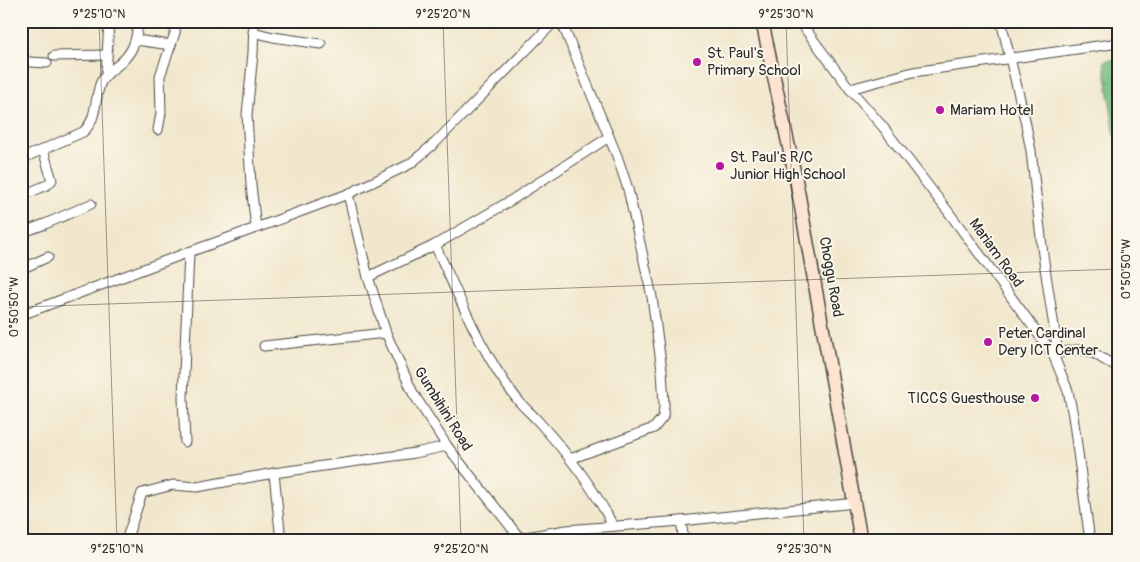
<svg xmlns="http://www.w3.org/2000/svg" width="1140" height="562" font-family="Pangolin,sans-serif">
  <defs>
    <pattern id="forest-firs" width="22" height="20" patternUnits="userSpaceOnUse" patternTransform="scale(1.25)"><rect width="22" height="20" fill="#78bd80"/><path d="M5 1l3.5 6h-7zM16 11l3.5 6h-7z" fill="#639a69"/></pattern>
  </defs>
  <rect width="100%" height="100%" fill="#fbf7ec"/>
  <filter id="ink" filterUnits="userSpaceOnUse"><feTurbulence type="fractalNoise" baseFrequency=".02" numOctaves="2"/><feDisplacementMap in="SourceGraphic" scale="10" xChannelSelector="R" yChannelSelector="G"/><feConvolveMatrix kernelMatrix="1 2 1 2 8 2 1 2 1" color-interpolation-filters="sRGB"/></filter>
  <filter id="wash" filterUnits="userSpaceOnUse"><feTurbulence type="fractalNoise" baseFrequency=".0096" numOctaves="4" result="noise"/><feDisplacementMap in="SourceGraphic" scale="20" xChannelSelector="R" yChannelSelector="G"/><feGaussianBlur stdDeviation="1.12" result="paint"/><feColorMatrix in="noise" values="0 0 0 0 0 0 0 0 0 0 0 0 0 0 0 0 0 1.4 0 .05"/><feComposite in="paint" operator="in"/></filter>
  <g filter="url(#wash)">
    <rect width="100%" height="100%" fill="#f1e7cc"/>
    <!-- forest -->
    <polygon fill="url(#forest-firs)" stroke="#527456" points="1119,58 1119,166 1104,61"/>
  </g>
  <g filter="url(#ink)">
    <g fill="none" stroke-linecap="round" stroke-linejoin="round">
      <!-- minor casing -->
      <g stroke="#494743" stroke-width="11">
        <g id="minor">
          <polyline points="561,21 617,156 628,189 652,297 662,370 664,405 663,417 654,428 570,459"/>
          <polyline points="796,21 803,26 850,89 883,127 950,214 1053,354 1068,391 1073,416 1090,541"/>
          <polyline points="1001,21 1025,120 1031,151 1043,255 1058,353"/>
          <polyline points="253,32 273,37 321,44"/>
          <polyline points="136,40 171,45"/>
          <polyline points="54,56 107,55"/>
          <polyline points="21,60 30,62 47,63"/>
          <polyline points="106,75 109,21"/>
          <polyline points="850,89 913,72 1119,43"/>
          <polyline points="158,130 161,113 160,76 175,33 176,21"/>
          <path d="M 21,159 L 83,132 C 98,119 94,98 101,82 C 105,75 112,70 118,65 C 133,53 137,40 138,21"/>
          <polyline points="348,194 368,277 386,333 413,393 447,446 522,541"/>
          <polyline points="21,196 47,185 52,180 43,150"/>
          <polyline points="256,228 348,194 410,164 435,143 555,21"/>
          <polyline points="21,233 45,224 91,204"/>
          <path d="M 435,245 C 459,296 482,355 517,399 C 523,407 531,413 538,421 C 567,453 594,487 613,526"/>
          <polyline points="21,269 48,257"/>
          <polyline points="368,277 435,245 510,201 609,137"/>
          <polyline points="21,315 189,252 256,228 251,185 247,115 253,53 254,21"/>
          <polyline points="264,346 386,333"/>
          <path d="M 1053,354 C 1068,351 1082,346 1097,355 C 1104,360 1110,364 1119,366"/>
          <polyline points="185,442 183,398 189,252"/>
          <polyline points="274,473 281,541"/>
          <polyline points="681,521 684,541"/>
          <polyline points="520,538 566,530 681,521 855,503"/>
          <polyline points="126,541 142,493 173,485 197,487 274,473 415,453 447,446"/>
        </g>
      </g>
      <!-- secondary casing -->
      <g stroke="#494743" stroke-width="15">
        <polyline id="secondary" points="762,21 797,185 861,541"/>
      </g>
      <!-- minor -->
      <use href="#minor" stroke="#fff" stroke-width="9"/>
      <!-- secondary -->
      <use href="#secondary" stroke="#fde4d1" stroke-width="12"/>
    </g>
  </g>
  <!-- ticks -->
  <path fill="none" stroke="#2b2b2b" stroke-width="1" stroke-opacity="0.45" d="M 99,21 L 117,541M 443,21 L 461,541M 786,21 L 804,541M 21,307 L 1119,269"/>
  <!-- markers -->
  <g fill="#b5179e" stroke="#fbf7ec" stroke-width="2">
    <circle cx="697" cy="62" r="5"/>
    <circle cx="940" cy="110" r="5"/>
    <circle cx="720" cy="166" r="5"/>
    <circle cx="988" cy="342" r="5"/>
    <circle cx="1035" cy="398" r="5"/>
  </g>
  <g text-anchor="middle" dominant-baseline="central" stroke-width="4" stroke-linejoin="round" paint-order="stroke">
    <!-- poi labels -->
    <g font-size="15" fill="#2b2b2b" stroke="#fbf7ec" text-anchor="start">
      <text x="707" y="53">St. Paul's<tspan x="707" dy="17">Primary School</tspan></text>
      <text x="950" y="110">Mariam Hotel</text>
      <text x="730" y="157">St. Paul's R/C<tspan x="730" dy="17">Junior High School</tspan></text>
      <text x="998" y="333">Peter Cardinal<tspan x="998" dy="17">Dery ICT Center</tspan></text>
      <text x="1025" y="398" text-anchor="end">TICCS Guesthouse</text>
    </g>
    <!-- street labels -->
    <g font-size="15" fill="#2b2b2b" stroke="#fbf7ec">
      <text transform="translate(996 253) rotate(54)">Mariam Road</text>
      <text transform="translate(831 277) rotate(80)">Choggu Road</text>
      <text transform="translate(443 409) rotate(58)">Gumbihini Road</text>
    </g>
  </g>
  <!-- margin -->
  <rect width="1140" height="562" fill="none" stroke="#fbf7ec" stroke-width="55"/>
  <rect x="28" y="28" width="1084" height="506" fill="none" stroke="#2b2b2b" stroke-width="2"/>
  <g font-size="12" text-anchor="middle" fill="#2b2b2b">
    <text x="99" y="18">9°25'10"N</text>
    <text x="443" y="18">9°25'20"N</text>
    <text x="786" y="18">9°25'30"N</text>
    <text transform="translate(1126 269) rotate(-90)" y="4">0°50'50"W</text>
    <text transform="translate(14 307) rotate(-90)" y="4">0°50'50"W</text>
    <text x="117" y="553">9°25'10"N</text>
    <text x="461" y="553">9°25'20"N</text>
    <text x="804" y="553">9°25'30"N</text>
  </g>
</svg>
